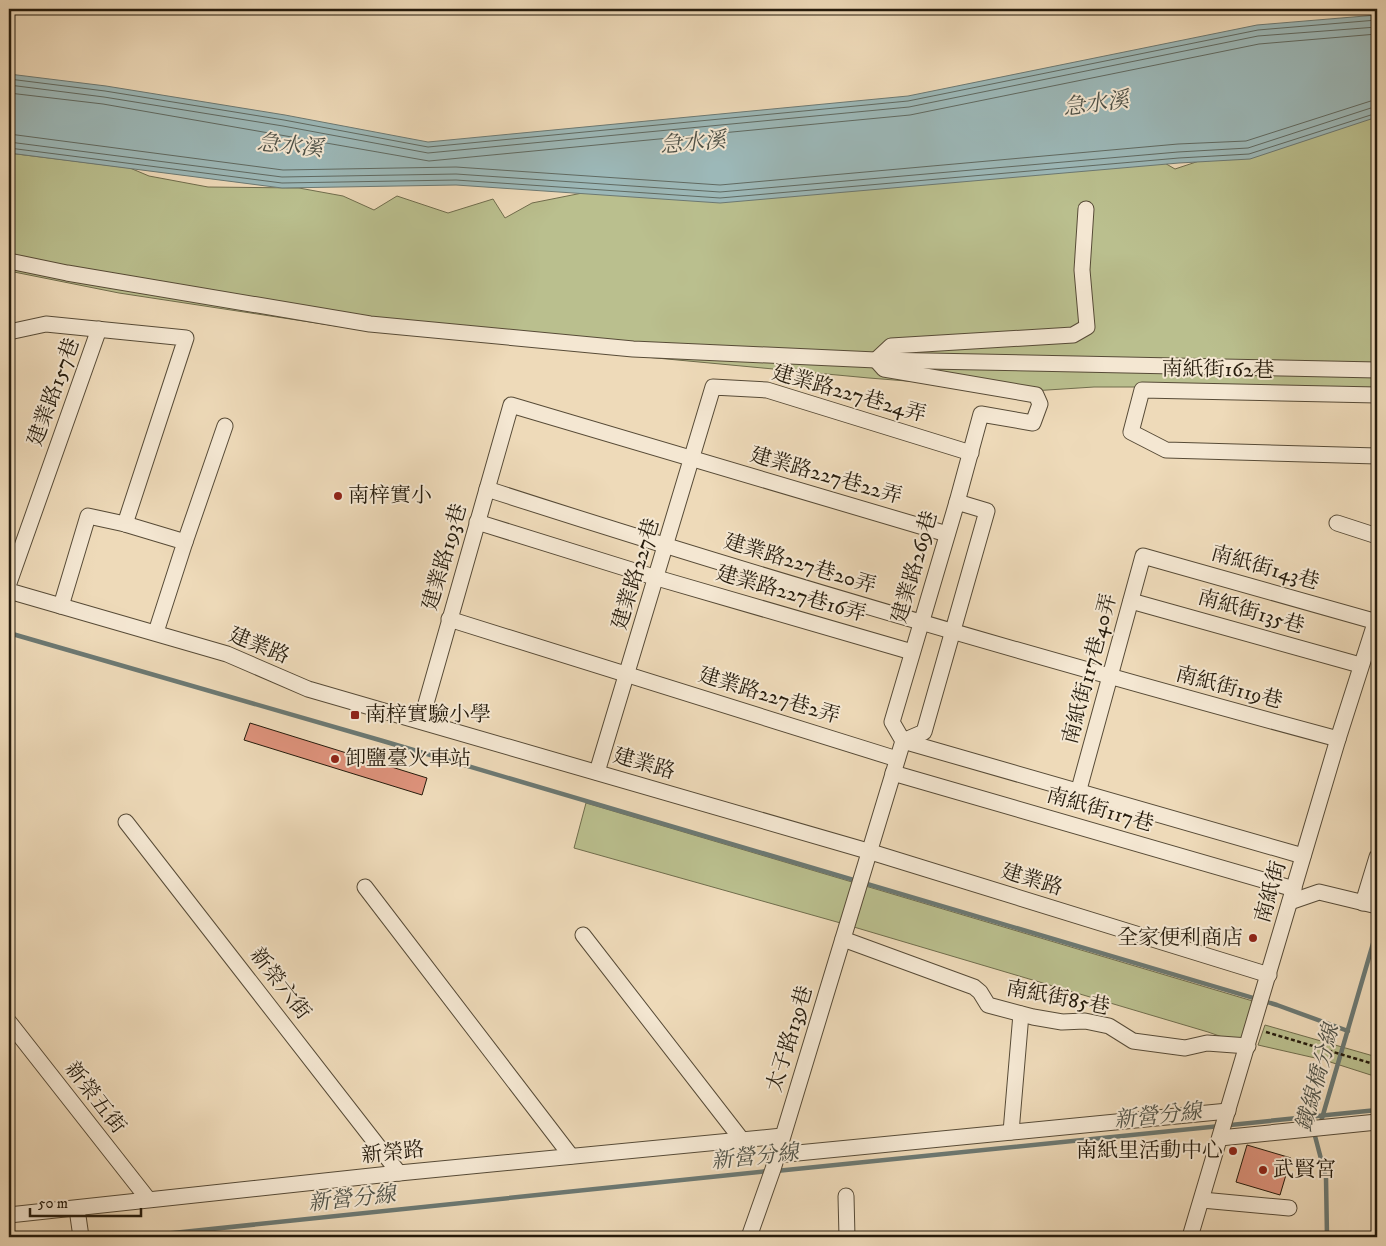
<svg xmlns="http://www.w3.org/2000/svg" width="1386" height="1246" font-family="'IM FELL DW Pica','Noto Serif TC',serif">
  <rect width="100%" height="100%" fill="#eedab9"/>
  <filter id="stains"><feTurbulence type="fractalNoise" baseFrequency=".004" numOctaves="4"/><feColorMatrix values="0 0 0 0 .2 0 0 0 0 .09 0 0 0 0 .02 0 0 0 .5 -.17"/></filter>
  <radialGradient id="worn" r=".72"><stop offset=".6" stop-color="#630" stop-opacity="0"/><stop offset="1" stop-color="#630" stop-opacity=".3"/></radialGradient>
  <!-- green -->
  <g fill="#babf8e" stroke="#706d4d">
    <polygon points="1377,102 1377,396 1228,387 1094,387 1032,391 869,378 369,331 119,293 9,271 9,153 130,168 149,176 208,187 299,188 343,196 374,210 397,196 448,213 493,199 505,218 532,203 698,170 1130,143 1175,169"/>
    <polygon points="586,803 1256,1002 1245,1045 1208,1032 837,922 574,848"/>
    <polygon points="1265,1025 1377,1057 1377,1077 1324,1060 1258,1045"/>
  </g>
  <!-- water -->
  <polygon fill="#9cb8b8" stroke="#6c7973" points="1377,15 1377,117 1250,159 1179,163 720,203 456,185 282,188 9,153 9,74 106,86 285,115 428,142 908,96 1257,25"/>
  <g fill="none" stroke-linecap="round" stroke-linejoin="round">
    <!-- shore -->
    <g stroke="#606a62" stroke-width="1">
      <polyline points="9,79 105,91 284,120 428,147 908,101 1258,30 1377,20"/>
      <polyline points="9,85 104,97 283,126 428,153 909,107 1258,36 1377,27"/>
      <polyline points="9,93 103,104 429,161 910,115 1259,44 1377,34"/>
      <polyline points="9,134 283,170 456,167 720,185 1178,144 1246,141 1377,99"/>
      <polyline points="9,142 282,177 456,174 720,192 1178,152 1248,148 1377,106"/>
      <polyline points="9,148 282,183 456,180 720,198 1179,158 1249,154 1377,113"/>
    </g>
    <!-- stream -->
    <g stroke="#6c7973" stroke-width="4.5">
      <polyline points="9,633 383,741 1277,1005 1348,1031"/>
      <polyline points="1320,1125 1377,930"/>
      <polyline points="1317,1132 1315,1136 1326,1178 1327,1237"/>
      <polyline points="776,1171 1377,1110"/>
      <polyline points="135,1237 768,1171"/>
    </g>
  </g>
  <!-- building -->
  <g fill="#dd927b" stroke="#251b0c">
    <polygon points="250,723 427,778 422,795 244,740"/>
    <polygon points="1247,1145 1291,1158 1280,1195 1236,1182"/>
  </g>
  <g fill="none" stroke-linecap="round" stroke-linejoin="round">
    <!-- minor casing -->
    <g stroke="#574b37" stroke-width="17">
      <g id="minor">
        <polyline points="9,261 67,273 370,324 633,349 876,360 1377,370"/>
        <polyline points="9,332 46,324 186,338 125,524"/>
        <polyline points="1377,395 1142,390 1131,432 1166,450 1377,456"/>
        <path d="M 487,489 C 768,580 1052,662 1338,739"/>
        <polyline points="957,502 981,414 1033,423 1040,404 1036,395 884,369 876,360 891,346 1073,335 1087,327 1082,270 1086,209"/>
        <polyline points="477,522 657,578 912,652"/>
        <polyline points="1337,523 1377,536"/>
        <polyline points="185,542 225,426"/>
        <polyline points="9,583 99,329"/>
        <polyline points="9,591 227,654 308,689 871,852 1269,975"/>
        <polyline points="1131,601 1360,665"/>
        <polyline points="61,606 88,516 125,524 185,542 156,632"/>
        <polyline points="449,619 897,759"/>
        <polyline points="421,721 511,405 947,534"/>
        <polyline points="903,741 1303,856"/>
        <polyline points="597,772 713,387 767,390 971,453"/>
        <polyline points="893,773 1294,889"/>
        <polyline points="1078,793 1143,556 1377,622"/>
        <polyline points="126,822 399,1173"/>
        <polyline points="365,887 571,1156"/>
        <polyline points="1290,902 1319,892 1377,906"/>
        <polyline points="1363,903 1377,857"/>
        <polyline points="583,935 742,1140"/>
        <polyline points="843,939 974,987 980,992 988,1005 1033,1017 1062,1022 1085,1021 1109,1026 1133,1041 1185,1048 1207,1043 1248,1046"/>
        <polyline points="9,1022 148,1199"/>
        <polyline points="1011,1132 1021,1014"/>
        <polyline points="1220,1138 1377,1122"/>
        <polyline points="777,1155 1228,1111"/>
        <polyline points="846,1196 847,1237"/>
        <polyline points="1202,1200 1289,1208"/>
        <polyline points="77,1209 81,1237"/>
        <polyline points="9,1215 399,1173 782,1136"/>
        <polyline points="749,1237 773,1169 903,741 892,722 957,502 987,511 924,732 903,741"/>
        <polyline points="1190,1237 1338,739 1377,617"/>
      </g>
    </g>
    <!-- path -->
    <polyline stroke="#251b0c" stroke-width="2.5" stroke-dasharray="4 2.5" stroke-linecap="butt" points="1266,1032 1377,1065"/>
    <!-- minor -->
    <use href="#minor" stroke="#f4e7d2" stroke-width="15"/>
  </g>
  <!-- markers -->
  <g fill="#8f2418" stroke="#f4e7d2" stroke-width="2">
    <circle cx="338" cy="496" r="5"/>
    <rect x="350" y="710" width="10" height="10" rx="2.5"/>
    <circle cx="335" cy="759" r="5"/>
    <circle cx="1253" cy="938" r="5"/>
    <circle cx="1233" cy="1151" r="5"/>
    <circle cx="1263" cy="1170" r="5"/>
  </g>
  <g text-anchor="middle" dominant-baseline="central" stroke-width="4" stroke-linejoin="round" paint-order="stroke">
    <!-- street labels -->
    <g font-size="21" fill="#251b0c" stroke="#f4e7d2">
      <text transform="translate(1218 370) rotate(1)">南紙街162巷</text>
      <text transform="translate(54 392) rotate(-70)">建業路157巷</text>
      <text transform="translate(849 394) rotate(16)">建業路227巷24弄</text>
      <text transform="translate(826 476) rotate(16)">建業路227巷22弄</text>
      <text transform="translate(445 557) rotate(-74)">建業路193巷</text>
      <text transform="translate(800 564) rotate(17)">建業路227巷20弄</text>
      <text transform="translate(915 567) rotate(-74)">建業路269巷</text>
      <text transform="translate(1265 568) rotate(16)">南紙街143巷</text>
      <text transform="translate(636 574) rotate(-73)">建業路227巷</text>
      <text transform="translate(791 594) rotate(16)">建業路227巷16弄</text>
      <text transform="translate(1251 612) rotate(16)">南紙街135巷</text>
      <text transform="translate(259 646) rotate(22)">建業路</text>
      <text transform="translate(1090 669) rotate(-75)">南紙街117巷40弄</text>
      <text transform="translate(1229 688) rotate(15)">南紙街119巷</text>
      <text transform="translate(769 696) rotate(17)">建業路227巷2弄</text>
      <text transform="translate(644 764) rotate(16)">建業路</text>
      <text transform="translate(1100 810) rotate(16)">南紙街117巷</text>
      <text transform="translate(1032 880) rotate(17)">建業路</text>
      <text transform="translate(1271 892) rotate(-74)">南紙街</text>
      <text transform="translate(280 984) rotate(52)">新榮六街</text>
      <text transform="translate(1058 998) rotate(11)">南紙街85巷</text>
      <text transform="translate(790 1039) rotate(-73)">太子路139巷</text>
      <text transform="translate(95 1098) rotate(52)">新榮五街</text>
      <text transform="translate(393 1153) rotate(-6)">新榮路</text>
    </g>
    <!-- poi labels -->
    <g font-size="21" fill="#251b0c" stroke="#f4e7d2" text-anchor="start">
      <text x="348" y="496">南梓實小</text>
      <text x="365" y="715">南梓實驗小學</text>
      <text x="345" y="759">卸鹽臺火車站</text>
      <text x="1243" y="938" text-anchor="end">全家便利商店</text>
      <text x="1223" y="1151" text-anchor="end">南紙里活動中心</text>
      <text x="1273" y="1170">武賢宮</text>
    </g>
    <!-- water labels -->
    <g font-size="22" font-style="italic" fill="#4f5248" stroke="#f4e7d2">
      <text transform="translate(1096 104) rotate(-7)">急水溪</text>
      <text transform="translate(693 143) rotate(-5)">急水溪</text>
      <text transform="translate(290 146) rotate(6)">急水溪</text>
      <text transform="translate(1318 1078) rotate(-75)">鐵線橋分線</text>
      <text transform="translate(1158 1116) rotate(-6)">新營分線</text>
      <text transform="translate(755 1157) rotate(-6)">新營分線</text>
      <text transform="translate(352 1199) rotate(-6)">新營分線</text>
    </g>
  </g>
  <!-- margin -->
  <rect width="1386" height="1246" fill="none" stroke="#eedab9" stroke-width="30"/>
  <rect x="10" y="10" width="1366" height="1226" fill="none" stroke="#251b0c" stroke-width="2.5"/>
  <rect x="15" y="15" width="1356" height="1216" fill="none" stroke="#251b0c"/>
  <!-- scale -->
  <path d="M30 1208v8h111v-8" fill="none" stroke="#251b0c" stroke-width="2.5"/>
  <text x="38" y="1208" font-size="15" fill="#251b0c" stroke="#f4e7d2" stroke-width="4" paint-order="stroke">50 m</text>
  <rect width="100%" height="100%" filter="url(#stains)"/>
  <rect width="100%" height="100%" fill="url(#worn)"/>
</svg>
